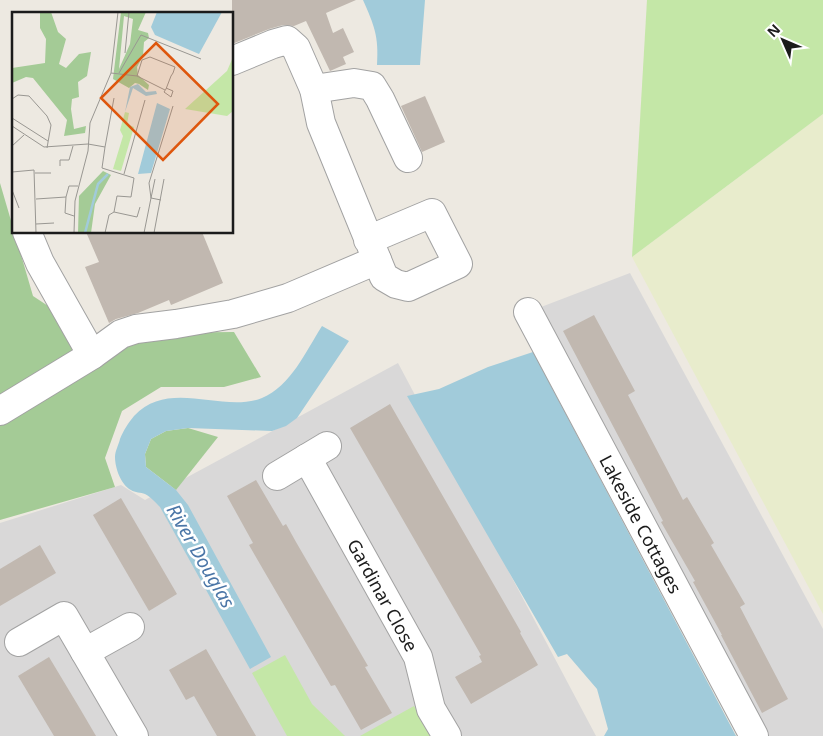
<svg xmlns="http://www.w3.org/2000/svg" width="823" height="736" font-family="'Noto Sans',sans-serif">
  <rect width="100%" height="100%" fill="#ede9e1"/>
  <!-- residential -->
  <g fill="#d9d8d8">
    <polygon points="630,273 823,629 823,736 749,736 528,312"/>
    <polygon points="398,363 596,736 0,736 0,523 121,485 145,500"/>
  </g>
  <!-- farmland -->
  <polygon fill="#e8eccc" points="823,114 823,614 632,257"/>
  <!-- grass -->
  <g fill="#c4e7a7">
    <polygon points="647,0 823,0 823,114 632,257"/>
    <polygon points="285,655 312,704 345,736 287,736 252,673"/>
    <polygon points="414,706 431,736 360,736"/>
  </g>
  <!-- forest -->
  <g fill="#a4cb96">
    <polygon points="0,183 33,296 98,339 141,333 234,332 261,377 224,387 161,387 122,411 105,458 115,487 0,520"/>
    <polygon points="188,428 218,437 176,490 146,467 145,454 151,439 166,431"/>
  </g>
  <!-- water -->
  <g fill="#a1cbda">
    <path d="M 363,0 L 425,0 L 420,65 L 377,65 C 379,36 374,25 363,0 Z"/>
    <path d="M 322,326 L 349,341 L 297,418 L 286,426 L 272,431 L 188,428 L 166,431 L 151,439 L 145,454 L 146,467 L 176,490 L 188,505 L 271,657 L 250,669 L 160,507 C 156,503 151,497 145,494 C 141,492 135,493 131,490 C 121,485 115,468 115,457 C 115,451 119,444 120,439 C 123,431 129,422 134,416 C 170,378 222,414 262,398 C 291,386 306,351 322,326 Z"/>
    <polygon points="533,352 736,736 604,736 608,729 597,689 567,654 558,657 407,396 439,389 488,367"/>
  </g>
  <!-- building -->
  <g fill="#c1b8b0">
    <polygon points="232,0 356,0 326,13 333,33 343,28 354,52 343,57 346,64 330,71 306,21 294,26 283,25 269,29 232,44"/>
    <polygon points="425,96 445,142 422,152 401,106"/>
    <polygon points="86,232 202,232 223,283 171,305 169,300 138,313 116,319 109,323 85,267 99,262"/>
    <polygon points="594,315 635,391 628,395 683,500 687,497 714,543 711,545 745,604 740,607 788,699 762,713 721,635 722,635 693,582 695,581 661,522 663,521 563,331"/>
    <polygon points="390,404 521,632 520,633 538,665 471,704 455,677 482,662 479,656 481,655 350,428"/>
    <polygon points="256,480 283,526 286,524 296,542 368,666 365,667 392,713 361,730 335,685 331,686 264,571 249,545 253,543 227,496"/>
    <polygon points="121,498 177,594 149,611 93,515"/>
    <polygon points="40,545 56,573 0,606 0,569"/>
    <polygon points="206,649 256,736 217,736 194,696 186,700 169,670"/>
    <polygon points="49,657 79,707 96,736 54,736 18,676"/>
  </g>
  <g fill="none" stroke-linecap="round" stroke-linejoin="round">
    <!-- minor casing -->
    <g stroke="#a2a2a2" stroke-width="30">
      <g id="minor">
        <polyline points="232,61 273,44 287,40 296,48 314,89 321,123 384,277 396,284 408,287 458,264 432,213 368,240"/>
        <polyline points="314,89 354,83 372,86 380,99 408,158"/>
        <polyline points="528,312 754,736"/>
        <polyline points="92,355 121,334 136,329 176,324 233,314 288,298 377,260"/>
        <polyline points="0,411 92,355 40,263 27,232"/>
        <polyline points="307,458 418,657 431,709 447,736"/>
        <polyline points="277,476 327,446"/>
        <polyline points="19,642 64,616 134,736"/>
        <polyline points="85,652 130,627"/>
      </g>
    </g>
    <!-- minor -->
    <use href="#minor" stroke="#fff" stroke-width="28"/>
  </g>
  <g text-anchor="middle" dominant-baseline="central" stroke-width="5" stroke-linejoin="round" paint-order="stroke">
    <!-- street labels -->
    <g font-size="18" fill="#1b1b1b" stroke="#fff">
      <text transform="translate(641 524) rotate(62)">Lakeside Cottages</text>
      <text transform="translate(383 595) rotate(61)">Gardinar Close</text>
    </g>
    <!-- water labels -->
    <g font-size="19" font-style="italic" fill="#4b76a7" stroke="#fff">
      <text transform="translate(201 556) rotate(60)">River Douglas</text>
    </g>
  </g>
  <!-- overview -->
  <g transform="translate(12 12)">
    <rect width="221" height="221" fill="#ede9e1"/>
    <path d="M 221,45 L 221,99 L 215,104 L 173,97 L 215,59 ZM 113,100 L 117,101 L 115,112 L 122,115 L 109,159 L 101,157 L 111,124 L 108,118 Z" fill="#c4e7a7"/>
    <path d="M 28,0 L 39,0 L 46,20 L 54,27 L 47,52 L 54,56 L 67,42 L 79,40 L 75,64 L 66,70 L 67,85 L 60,87 L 59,97 L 62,117 L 74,114 L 73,121 L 52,124 L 55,108 L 21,66 L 14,65 L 0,71 L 0,56 L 33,51 L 34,27 L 28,16 ZM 109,0 L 134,0 L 126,18 L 136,21 L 137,26 L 132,30 L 131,44 L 125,55 L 126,63 L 137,73 L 136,78 L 127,72 L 123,71 L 117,76 L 101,67 ZM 112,4 L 121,7 L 118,32 L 107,57 ZM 91,159 L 99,163 L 83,192 L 79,221 L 66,221 L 67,184 Z" fill="#a4cb96" fill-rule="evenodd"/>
    <path d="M 145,0 L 210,0 L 187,42 L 143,23 L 139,15 ZM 126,72 L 134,80 L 144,79 L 145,82 L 134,84 L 121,76 L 113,100 L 118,75 ZM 145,91 L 158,97 L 139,161 L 126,162 Z" fill="#a1cbda"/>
    <path fill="none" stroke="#a1cbda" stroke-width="2.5" d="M 73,221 L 86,172 L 96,162"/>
    <path fill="none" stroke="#999792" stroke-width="1" d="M 113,41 L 117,0M 99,61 L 125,64 L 130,48 L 138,45 L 163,55 L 161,61 L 159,64 L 154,77 L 152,80 L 159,85 L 161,79 L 154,76M 107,61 L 129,23 L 189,47M 125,64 L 153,78M 0,87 L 6,83 L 17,84 L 35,104 L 39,113 L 35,136M 0,106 L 36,129M 0,114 L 32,135 L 76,132M 76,132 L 93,135 L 90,156 L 122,166 L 119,185 L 105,184 L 102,200M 0,134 L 12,123M 93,135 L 102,86M 48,154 L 48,148 L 57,148 L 61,134M 0,160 L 22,158 L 24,221M 23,161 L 39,161M 112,162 L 133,88M 143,167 L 139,186 L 149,188M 0,178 L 7,196M 24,187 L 54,185M 62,204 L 53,201 L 54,185 L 57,174 L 66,174M 24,212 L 42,211M 62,221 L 63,189 L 76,139 L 78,111 L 99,61 L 106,0M 93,221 L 97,203 L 102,200 L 125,205 L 128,195M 132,221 L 139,186 L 137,171 L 161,94M 142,221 L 152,167"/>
    <path fill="#de560d" fill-opacity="0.15" stroke="#de560d" stroke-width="2.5" d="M 144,31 L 206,92 L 151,148 L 89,86 Z"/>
    <rect width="221" height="221" fill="none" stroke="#1b1b1b" stroke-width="2.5"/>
  </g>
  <!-- north arrow -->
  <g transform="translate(783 40) rotate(315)" stroke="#ffffff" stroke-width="4" paint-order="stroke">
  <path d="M0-4L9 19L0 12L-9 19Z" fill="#1b1b1b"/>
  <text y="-8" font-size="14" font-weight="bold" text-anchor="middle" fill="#1b1b1b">N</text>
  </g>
</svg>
